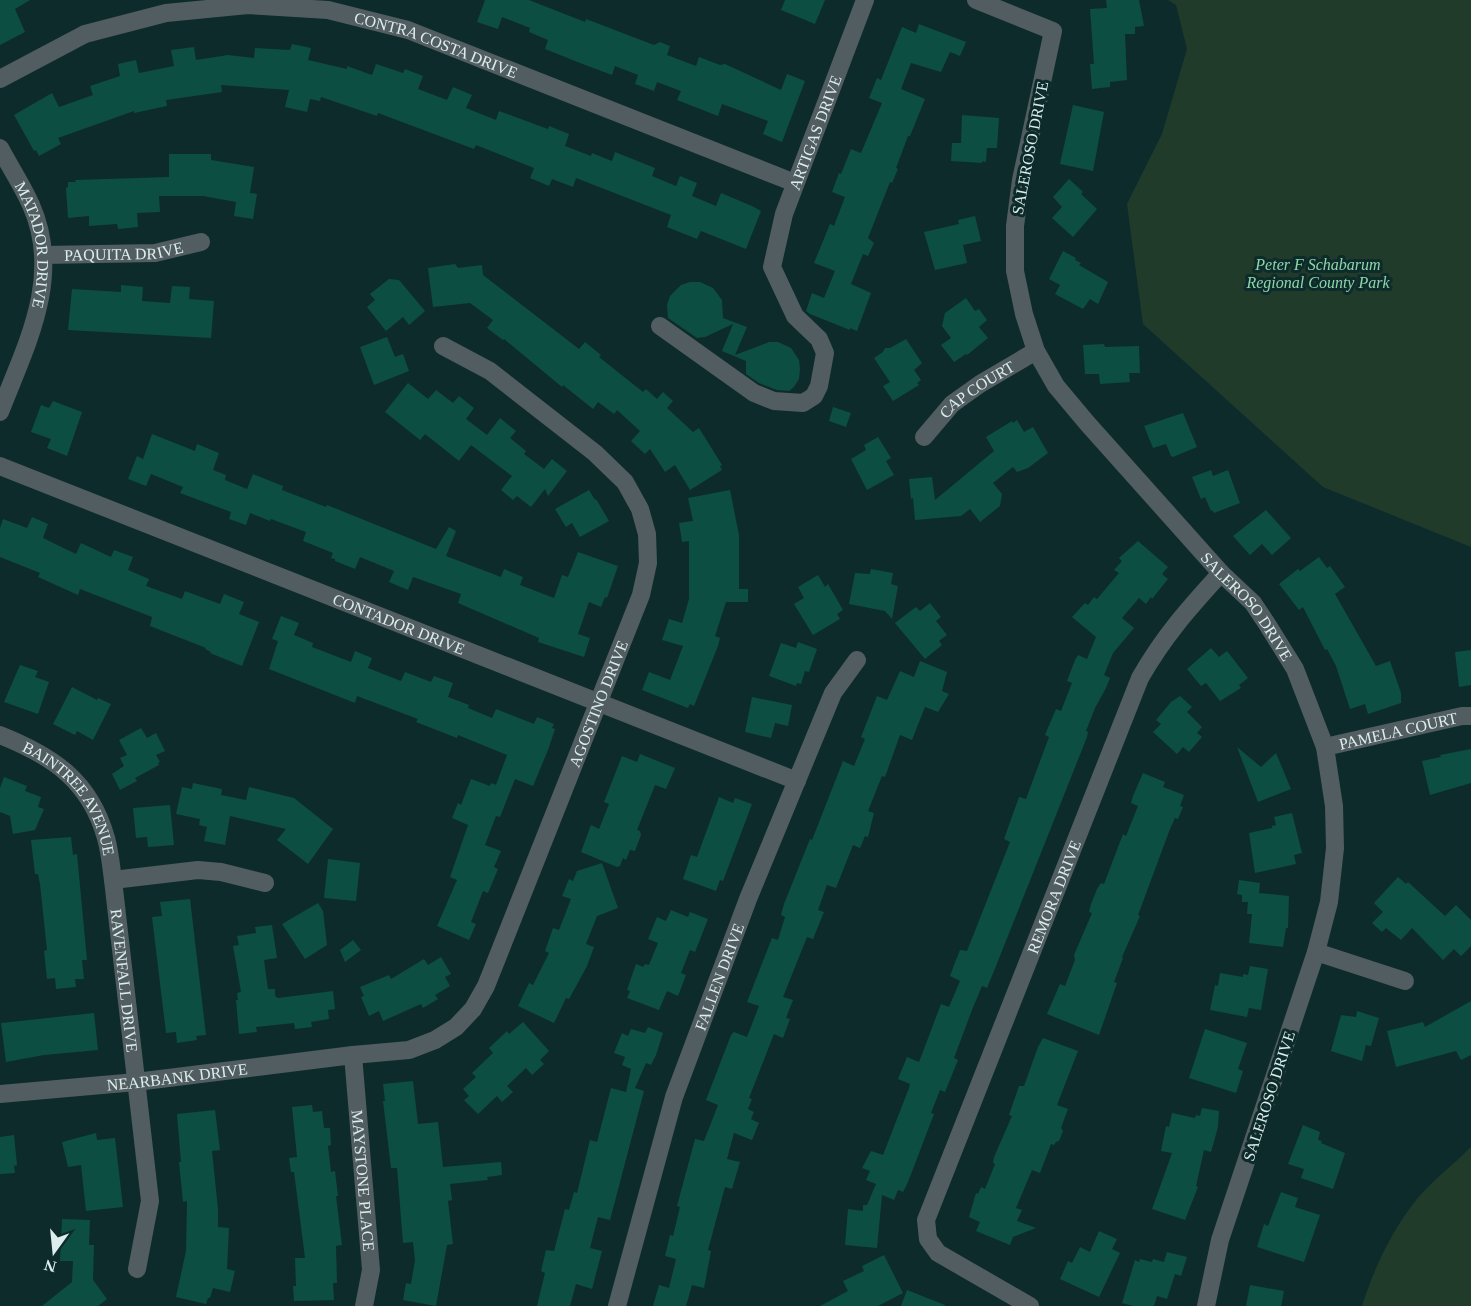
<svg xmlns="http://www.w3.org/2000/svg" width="1471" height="1306" font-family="'Times New Roman',serif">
  <rect width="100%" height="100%" fill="#0e2b2c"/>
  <!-- green -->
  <g fill="#213b2b">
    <polygon points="1168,0 1471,0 1471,547 1323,487 1143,324 1127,204 1162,134 1187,49 1176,5"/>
    <path d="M 1471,1147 L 1471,1306 L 1362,1306 C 1374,1268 1392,1230 1417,1199 C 1433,1180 1454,1164 1471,1147 Z"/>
  </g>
  <!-- building -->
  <g fill="#0c4e41">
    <polygon points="0,0 30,0 15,9 25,32 0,45"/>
    <polygon points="485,0 529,0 585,22 586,19 654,45 660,42 670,46 667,55 696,66 699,57 720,65 725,64 781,90 787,74 805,81 782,142 763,134 768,121 722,104 718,116 677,100 681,91 657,82 654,91 635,84 638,75 615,66 612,75 580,63 545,49 548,40 529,32 530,28 502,17 498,29 477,22"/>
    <polygon points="785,0 825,0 815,24 781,10"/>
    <polygon points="1106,0 1139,0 1144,26 1135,27 1135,34 1125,34 1127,80 1110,82 1110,87 1092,89 1090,64 1094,64 1090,9 1107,8"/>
    <polygon points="919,24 966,42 960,56 950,52 941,72 911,63 901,89 925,99 910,136 908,136 896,168 898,169 892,183 890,182 868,238 874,243 868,256 863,254 851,284 871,293 857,331 850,328 850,330 810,314 806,311 812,293 824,298 835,271 814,263 830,224 834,226 845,197 832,192 839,173 841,174 851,149 861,153 882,103 869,98 877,78 881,80 902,27 916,33"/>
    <polygon points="292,44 311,48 308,60 347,69 347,66 372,75 376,64 403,73 405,69 423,76 418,89 447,100 453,87 472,95 466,108 496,120 499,111 548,129 549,126 569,134 565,146 591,156 592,153 612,161 615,152 655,168 652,176 676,186 680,176 697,183 692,196 716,206 721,193 752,206 761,211 746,249 701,231 697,239 667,227 671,215 576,178 573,187 552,179 549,186 530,178 534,168 476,145 474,149 378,113 377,116 321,97 320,101 310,99 307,112 285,107 289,90 221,85 222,92 166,100 167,106 134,113 134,111 58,138 61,144 39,156 36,150 34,151 14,115 52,93 59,107 93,95 90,86 120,76 118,64 136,60 139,73 174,66 171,50 194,47 196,60 228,55 254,58 255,48 290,50"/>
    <polygon points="1073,105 1104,112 1093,171 1060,164"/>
    <polygon points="962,115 999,118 997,148 987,148 986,162 982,161 982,163 951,161 952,143 961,143"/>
    <polygon points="169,154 211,154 211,160 254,167 250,193 257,194 253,219 234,216 236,202 203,196 159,196 160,212 137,213 138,227 118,229 117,224 89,226 89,216 68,218 66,188 68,187 68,182 76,182 75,180 169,177"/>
    <polygon points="1069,179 1083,192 1081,194 1097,209 1073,237 1052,218 1062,207 1053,197"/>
    <polygon points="975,216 981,241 963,245 967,263 935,270 924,232 959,224 958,220"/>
    <polygon points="1063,251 1076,258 1075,260 1081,263 1079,265 1108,282 1098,304 1090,299 1083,309 1055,294 1060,285 1049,279"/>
    <polygon points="455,264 458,268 482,265 483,275 579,349 585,342 601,355 599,357 643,392 646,389 657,399 663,392 673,401 667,408 693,432 699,428 722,465 720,466 722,470 690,490 675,465 665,472 650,449 645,454 631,441 640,431 617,410 614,414 598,402 593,409 563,385 562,387 504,339 503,340 487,328 493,320 470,303 433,307 428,268"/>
    <polygon points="389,279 399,280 425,311 409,325 403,317 386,331 367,307 375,300 370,294"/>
    <polygon points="690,282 700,282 713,288 722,300 723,318 747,327 735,355 769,342 778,342 791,348 799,360 800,369 799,379 794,387 789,391 777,390 759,383 746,374 746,361 722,351 733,324 705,337 697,338 668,318 667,305 670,296 681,285"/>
    <polygon points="121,285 143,287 142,301 170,303 172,286 190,287 189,299 214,301 211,338 68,330 72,289 121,292"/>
    <polygon points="966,298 975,311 979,309 987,320 979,327 988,338 967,355 966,354 954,362 941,345 951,338 942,326 945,313"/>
    <polygon points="387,337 395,357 403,354 409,371 374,385 360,347"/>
    <polygon points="906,339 922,363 914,370 921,380 917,383 919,385 893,401 883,386 890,382 874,358 883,352 885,348 890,348"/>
    <polygon points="1104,344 1105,347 1139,346 1140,373 1129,373 1130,382 1100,384 1099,374 1085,374 1083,345"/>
    <polygon points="408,383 428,399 436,390 453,403 459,396 474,408 466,419 487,435 500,418 516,431 510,438 526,451 524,454 544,469 552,459 567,471 548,496 545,489 531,507 517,496 513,500 501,490 512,476 471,445 459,461 425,434 420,440 385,412"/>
    <polygon points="53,401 82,412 67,456 47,448 51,439 31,432 41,405 49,408"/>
    <polygon points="833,407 851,413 846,427 829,421"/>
    <polygon points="1183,413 1197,447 1173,457 1171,456 1166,444 1153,448 1144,426"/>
    <polygon points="1017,420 1024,432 1033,427 1048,453 1028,468 1017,472 1013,467 993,483 1002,494 1000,506 980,522 970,509 961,516 915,520 913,498 911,499 909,479 932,477 935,500 994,451 986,437 1012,421 1013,423"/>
    <polygon points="152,434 195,451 197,444 219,453 213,470 226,475 225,480 247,489 253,474 283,486 282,490 326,507 327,505 436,549 449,527 456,531 446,556 501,577 504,569 523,577 520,585 554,598 562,575 568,577 578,552 618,566 607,598 605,597 601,607 589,602 578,634 590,638 584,657 538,642 539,638 458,603 461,594 413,577 408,590 389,582 394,571 360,557 355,569 335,561 335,559 331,558 333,553 303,541 306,532 271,519 270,521 250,513 246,525 229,519 231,512 180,493 183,487 151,474 146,486 128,479 137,456 143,459"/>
    <polygon points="878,437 891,458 886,461 894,475 867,490 851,459 866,450 864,445"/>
    <polygon points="1211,470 1213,476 1228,470 1240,503 1214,513 1212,510 1211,511 1205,497 1201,499 1192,477"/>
    <polygon points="589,490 595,500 596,499 609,521 580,537 572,523 566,527 555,509"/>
    <polygon points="730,490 739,535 739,589 748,589 748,602 726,602 715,636 720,638 718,646 694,706 690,704 688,708 642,690 649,672 670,680 683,646 662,640 669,619 682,623 689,599 689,541 682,542 679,523 693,521 688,498"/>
    <polygon points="1266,510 1291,538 1272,555 1262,544 1250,555 1233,536"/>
    <polygon points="32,517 48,524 43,538 76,554 81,543 111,557 114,550 133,557 128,570 149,579 146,586 182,599 185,591 220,604 224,594 244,602 239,614 259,622 242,666 210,653 211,652 205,649 206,648 150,626 152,617 80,589 78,595 38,577 40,573 0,557 0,528 3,519 27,528"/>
    <polygon points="1138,541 1168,567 1162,574 1168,579 1152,599 1151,597 1146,604 1139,598 1122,618 1134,628 1113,653 1104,675 1110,678 1106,688 1095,708 1086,731 1088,732 1087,737 996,966 987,988 982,986 972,1010 954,1058 958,1060 945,1092 940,1090 931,1113 934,1114 908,1182 903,1192 898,1190 894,1200 882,1195 877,1248 845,1245 848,1209 863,1211 863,1205 867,1205 876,1184 866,1180 870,1171 862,1168 871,1151 883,1155 909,1088 910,1084 898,1079 907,1057 919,1062 941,1004 949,1007 960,981 950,976 954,965 960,950 967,951 1010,842 1004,839 1019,797 1026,799 1049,737 1045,735 1056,709 1061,711 1072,683 1067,681 1075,660 1078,655 1087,659 1096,637 1072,617 1085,603 1088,605 1094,597 1097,599 1119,573 1114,570 1122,561 1119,558"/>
    <polygon points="1319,557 1327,568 1330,566 1345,587 1335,594 1376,666 1390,661 1401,693 1401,703 1368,714 1365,704 1350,709 1336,666 1327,649 1325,650 1303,607 1299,610 1279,584 1298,569 1300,571"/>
    <polygon points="871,569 893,573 891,584 898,586 892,619 885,611 849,604 855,573 870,574"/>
    <polygon points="818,575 825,587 828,584 843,610 837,614 840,619 813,635 794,604 804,598 798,587"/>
    <polygon points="930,603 941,617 936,621 947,635 939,641 942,645 925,659 895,623 916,607 920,611"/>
    <polygon points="281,616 299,623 294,635 313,643 312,647 351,662 355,651 372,658 368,668 401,681 405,672 431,682 434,676 453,683 448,697 469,705 468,708 492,718 496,709 534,724 537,717 554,724 552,728 555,729 548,750 533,786 515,779 500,817 496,816 485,845 501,851 494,867 498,869 488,893 483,891 471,922 476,924 469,940 437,926 457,880 450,877 468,825 452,818 458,803 461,805 471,779 490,786 491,783 496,785 507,755 458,735 457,738 416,722 418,719 357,696 355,703 269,669 278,641 272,639"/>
    <polygon points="798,642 817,649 809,672 805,671 801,684 797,683 796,686 769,676 781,643 796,648"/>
    <polygon points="1211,648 1219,657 1227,651 1248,678 1239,685 1241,688 1220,701 1206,683 1201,686 1187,669"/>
    <polygon points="1471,650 1471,685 1459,687 1455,652"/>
    <polygon points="920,661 947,672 942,691 949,694 938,712 925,707 912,740 900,735 885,777 882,776 868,811 874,813 868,837 865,836 860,848 853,845 836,888 827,885 818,910 824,912 813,939 807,937 783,997 793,1000 786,1018 790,1019 783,1038 774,1034 749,1098 752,1099 748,1109 754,1112 751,1119 759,1123 752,1140 734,1133 727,1159 740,1162 732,1189 725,1187 708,1250 711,1251 704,1288 692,1285 686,1306 653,1306 659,1285 669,1288 676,1259 665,1256 670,1235 673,1236 680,1207 677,1206 695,1139 704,1141 718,1105 706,1100 731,1035 734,1032 747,1037 759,1006 747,1002 772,938 778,940 785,917 781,915 784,904 810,839 812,840 843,761 854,766 865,739 861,737 877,696 887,700 900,671 914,677"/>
    <polygon points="20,665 38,671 35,677 49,682 38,714 4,702"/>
    <polygon points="72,687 97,700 98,698 111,704 93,740 77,731 75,735 53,724"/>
    <polygon points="1180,696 1192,707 1187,712 1202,727 1197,733 1202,737 1189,752 1183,747 1177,754 1153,732 1161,724 1156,720 1171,702"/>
    <polygon points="752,697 792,705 788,726 775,723 771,738 745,732"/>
    <polygon points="141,728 147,738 156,733 165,751 156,755 160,762 158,763 159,765 135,778 137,781 120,790 112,774 124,766 120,758 127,755 119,740"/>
    <polygon points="1237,747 1261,767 1276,753 1291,789 1258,802"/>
    <polygon points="1471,749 1471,783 1430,795 1422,761 1441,757 1440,755"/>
    <polygon points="640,754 675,768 666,789 655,785 637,830 640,831 641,835 635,851 630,850 626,860 623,858 620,866 617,867 581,852 591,825 599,829 609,804 604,802 622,756 637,762"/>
    <polygon points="1143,773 1165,782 1163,787 1184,795 1180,806 1183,807 1178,819 1175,818 1170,829 1138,915 1140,916 1122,957 1123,958 1114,982 1117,983 1099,1035 1047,1014 1060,984 1065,986 1075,960 1074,955 1092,913 1089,912 1091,904 1097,889 1101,883 1104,884 1123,834 1126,836 1138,806 1131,803 1133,796"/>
    <polygon points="4,777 27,786 25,791 41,797 38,807 44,809 35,830 13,834 10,816 0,812 0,788"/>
    <polygon points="193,783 222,789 221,795 246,800 249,787 294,798 333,829 308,864 277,840 286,829 230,816 225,845 204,841 207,827 199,825 200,819 176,814 182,787 192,789"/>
    <polygon points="719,797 733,803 735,798 752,804 723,881 720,880 716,891 683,879 691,855 697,857"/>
    <polygon points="170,805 174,845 148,847 147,837 136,838 133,808"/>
    <polygon points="1292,813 1302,853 1294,855 1296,864 1255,873 1249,833 1272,828 1272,826 1276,825 1274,817"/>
    <polygon points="71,837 73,855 77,854 87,960 82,960 84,979 75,979 76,987 56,989 55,978 47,979 44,951 47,950 40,884 38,874 35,874 31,840"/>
    <polygon points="328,859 360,863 356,901 324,898"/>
    <polygon points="602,863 618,908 597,916 586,944 594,947 587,966 569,999 566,998 554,1023 518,1006 529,983 533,985 549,953 545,951 553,928 559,930 571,899 562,896 569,879 573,881 577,871"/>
    <polygon points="1398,877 1406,884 1408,882 1445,916 1456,905 1471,920 1471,946 1461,956 1454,949 1443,960 1412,928 1401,940 1386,928 1382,932 1372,923 1383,912 1374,903"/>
    <polygon points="1239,880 1260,883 1259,893 1289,896 1288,928 1286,928 1283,947 1249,943 1252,914 1247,914 1248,902 1242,902 1242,895 1237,894"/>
    <polygon points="190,899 206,1035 196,1036 197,1040 177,1043 176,1032 166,1033 152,917 162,916 160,902"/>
    <polygon points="318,903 323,911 327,945 305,959 282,924"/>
    <polygon points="671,910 688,917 690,912 708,919 695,952 690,950 681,973 686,975 678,996 667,991 659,1010 627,998 630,991 627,990 636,964 643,967 645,964 649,965 658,943 648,939 657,917 666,921"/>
    <polygon points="272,925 277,958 264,960 268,989 275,989 275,996 278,998 333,991 335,1009 328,1010 329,1019 311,1022 312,1027 295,1029 294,1023 256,1027 257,1032 239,1034 236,1000 238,1000 237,993 241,992 233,946 239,945 237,936 256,933 255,927"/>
    <polygon points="353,940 361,950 345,962 340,950"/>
    <polygon points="441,957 451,974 445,977 450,986 435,995 438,999 423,1008 421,1004 383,1021 379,1011 369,1016 361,997 364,996 360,987 389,975 391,979 424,959 428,965"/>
    <polygon points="1250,966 1268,969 1261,1010 1249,1008 1247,1017 1210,1010 1215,985 1218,986 1220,973 1243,977 1243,974 1248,975"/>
    <polygon points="1471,1001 1471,1055 1461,1060 1456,1051 1396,1067 1387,1031 1423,1022 1425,1027"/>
    <polygon points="1357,1011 1379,1018 1371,1046 1366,1045 1362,1061 1331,1051 1341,1015 1356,1017"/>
    <polygon points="94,1013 98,1050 44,1055 6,1062 1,1023"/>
    <polygon points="523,1022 549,1051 540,1060 544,1064 532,1075 526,1068 507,1086 513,1092 502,1102 497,1096 478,1114 464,1100 469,1096 463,1089 476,1077 472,1073 493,1053 489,1048 507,1031 509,1034"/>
    <polygon points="648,1027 663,1033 656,1055 651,1065 646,1063 635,1088 644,1091 610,1220 598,1217 590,1248 602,1251 592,1289 576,1284 570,1306 537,1306 545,1273 541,1271 546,1250 554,1251 565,1209 569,1210 574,1192 577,1193 590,1140 597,1142 611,1088 626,1092 631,1069 622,1065 625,1057 614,1053 622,1033 628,1036 631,1029 645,1033"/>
    <polygon points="1205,1029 1247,1043 1238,1069 1243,1071 1236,1093 1189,1078"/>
    <polygon points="1043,1038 1078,1051 1057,1105 1068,1109 1061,1128 1063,1131 1059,1141 1056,1142 1054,1145 1051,1144 1040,1173 1032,1170 1016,1208 1022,1210 1017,1221 1036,1228 1013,1237 1010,1245 976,1231 980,1222 969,1217 976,1193 978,1194 981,1187 985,1189 995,1164 993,1163 994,1157 1012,1116 1009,1115 1019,1086 1024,1086 1038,1047"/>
    <polygon points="413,1081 418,1124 438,1122 443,1167 501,1162 502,1175 487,1177 488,1180 450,1184 452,1200 448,1201 453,1244 447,1245 436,1306 403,1300 406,1283 411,1284 415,1260 413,1242 403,1243 397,1168 391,1168 383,1101 385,1101 383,1084"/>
    <polygon points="312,1105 313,1112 322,1111 324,1128 330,1128 331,1145 328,1146 331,1172 335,1171 338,1196 336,1196 342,1245 336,1246 337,1283 333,1283 334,1300 294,1301 293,1286 296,1286 295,1258 305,1258 294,1172 291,1172 289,1158 297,1157 292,1107"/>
    <polygon points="1202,1108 1219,1111 1218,1127 1211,1152 1204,1150 1196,1186 1198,1187 1185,1220 1152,1209 1172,1153 1161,1151 1166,1126 1169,1127 1172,1113 1195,1118 1196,1115 1200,1116"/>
    <polygon points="215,1110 220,1150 212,1151 218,1209 218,1227 229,1228 227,1269 235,1271 230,1292 213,1288 210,1298 208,1298 206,1304 176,1297 186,1251 187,1201 183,1202 179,1162 181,1162 177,1114"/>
    <polygon points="1303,1125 1320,1132 1318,1140 1322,1141 1321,1143 1345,1153 1333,1189 1301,1178 1304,1169 1288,1164"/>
    <polygon points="96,1133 97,1140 115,1138 123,1207 86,1211 81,1165 68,1167 62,1142"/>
    <polygon points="14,1135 17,1165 14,1166 15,1173 0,1174 0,1137"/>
    <polygon points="1281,1192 1298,1198 1295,1207 1320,1215 1304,1262 1257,1247 1264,1224 1268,1226"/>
    <polygon points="62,1219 90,1220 89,1245 94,1245 93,1280 107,1299 98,1306 42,1306 72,1282 73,1261 60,1261"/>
    <polygon points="1099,1231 1117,1239 1112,1249 1120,1253 1099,1297 1060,1279 1068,1261 1072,1263 1080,1247 1090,1252"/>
    <polygon points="1167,1252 1187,1257 1181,1276 1175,1274 1167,1299 1157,1296 1154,1306 1133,1306 1122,1303 1135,1260 1139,1262 1140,1259 1152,1262 1153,1259 1164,1262"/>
    <polygon points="884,1255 903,1293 878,1306 820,1306 848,1291 843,1281 864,1271 862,1266"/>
    <polygon points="1250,1285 1284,1291 1281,1306 1246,1306"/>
    <polygon points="907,1290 945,1305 945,1306 901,1306"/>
  </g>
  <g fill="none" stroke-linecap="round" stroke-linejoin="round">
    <!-- minor -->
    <g stroke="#515d60" stroke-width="18">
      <path id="s1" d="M 976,0 L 1053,31 L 1021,180 L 1015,226 L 1015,271 L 1024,314 L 1036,351 L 1056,386 L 1087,423 L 1221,573 L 1253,603 L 1267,624 L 1295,669 L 1325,747 L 1334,806 L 1335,848 L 1329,902 L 1316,952 L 1220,1240 L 1206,1306"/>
      <path id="s2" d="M 0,79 L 85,34 L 166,13 L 248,5 L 328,10 L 408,30 L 795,183"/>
      <path id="s3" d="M 0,148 C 10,167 22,185 31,205 C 63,277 26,345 0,412"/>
      <path id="s4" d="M 44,255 L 155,253 L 201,242"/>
      <path id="s5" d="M 660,326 L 754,393 L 774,401 L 803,403 L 814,396 L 819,386 L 825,353 L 819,339 L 795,316 L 772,267 L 784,214 L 865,0"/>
      <path id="s6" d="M 924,437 L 952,404 L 980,384 L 1036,351"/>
      <path id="s7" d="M 0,466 L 797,781"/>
      <path id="s8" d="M 0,735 C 53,756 90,781 106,838 C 110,852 111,866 113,880 L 150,1201 L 137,1269"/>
      <path id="s9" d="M 1325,747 L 1462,716 L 1471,716"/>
      <polyline points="113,880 198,870 221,872 265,883"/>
      <polyline points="1316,952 1405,981"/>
      <path id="s10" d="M 353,1055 L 371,1270 L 364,1306"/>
      <path id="s11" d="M 0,1094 L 136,1082 L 353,1055 L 409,1050 L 435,1040 L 456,1027 L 473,1009 L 486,986 L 641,595 L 648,563 L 647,534 L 640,509 L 625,482 L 595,453 L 490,371 L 443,346"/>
      <path id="s12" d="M 617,1306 L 674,1097 L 748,899 L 833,693 L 857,660"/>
      <path id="s13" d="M 1030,1306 L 938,1253 L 928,1239 L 926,1220 L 1140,678 C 1164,636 1189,608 1221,573"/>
    </g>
  </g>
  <g text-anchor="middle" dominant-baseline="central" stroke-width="6" stroke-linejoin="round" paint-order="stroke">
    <!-- street labels -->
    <g font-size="16" fill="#dceded" stroke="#0e2b2c">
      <text stroke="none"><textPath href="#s2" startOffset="456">CONTRA COSTA DRIVE</textPath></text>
      <text stroke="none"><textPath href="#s5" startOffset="468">ARTIGAS DRIVE</textPath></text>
      <text transform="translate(1030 148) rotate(-79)">SALEROSO DRIVE</text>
      <text stroke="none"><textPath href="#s3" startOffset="105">MATADOR DRIVE</textPath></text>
      <text stroke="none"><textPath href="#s4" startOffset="80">PAQUITA DRIVE</textPath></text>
      <text stroke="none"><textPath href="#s6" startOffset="72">CAP COURT</textPath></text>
      <text stroke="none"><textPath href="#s1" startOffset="742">SALEROSO DRIVE</textPath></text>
      <text stroke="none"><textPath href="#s7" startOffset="429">CONTADOR DRIVE</textPath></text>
      <text stroke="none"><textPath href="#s11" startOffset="819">AGOSTINO DRIVE</textPath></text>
      <text stroke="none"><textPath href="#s9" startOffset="75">PAMELA COURT</textPath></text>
      <text stroke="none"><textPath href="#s8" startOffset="99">BAINTREE AVENUE</textPath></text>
      <text stroke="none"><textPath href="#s13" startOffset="490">REMORA DRIVE</textPath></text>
      <text stroke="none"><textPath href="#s12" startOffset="345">FALLEN DRIVE</textPath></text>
      <text stroke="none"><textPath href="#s8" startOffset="298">RAVENFALL DRIVE</textPath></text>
      <text stroke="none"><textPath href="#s11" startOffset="178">NEARBANK DRIVE</textPath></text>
      <text transform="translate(1269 1096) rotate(-72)">SALEROSO DRIVE</text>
      <text stroke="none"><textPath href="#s10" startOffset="126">MAYSTONE PLACE</textPath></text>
    </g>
    <!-- park labels -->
    <g font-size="16" font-style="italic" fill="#90d6a8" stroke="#0e2b2c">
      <text x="1318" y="264">Peter F Schabarum<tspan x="1318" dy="18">Regional County Park</tspan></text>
    </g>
  </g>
  <!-- north arrow -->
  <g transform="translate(54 1252) rotate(195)" stroke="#0e2b2c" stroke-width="4.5" paint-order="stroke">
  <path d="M0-4.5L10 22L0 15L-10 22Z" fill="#dceded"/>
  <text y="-9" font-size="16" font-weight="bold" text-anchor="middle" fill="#dceded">N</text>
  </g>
</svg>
